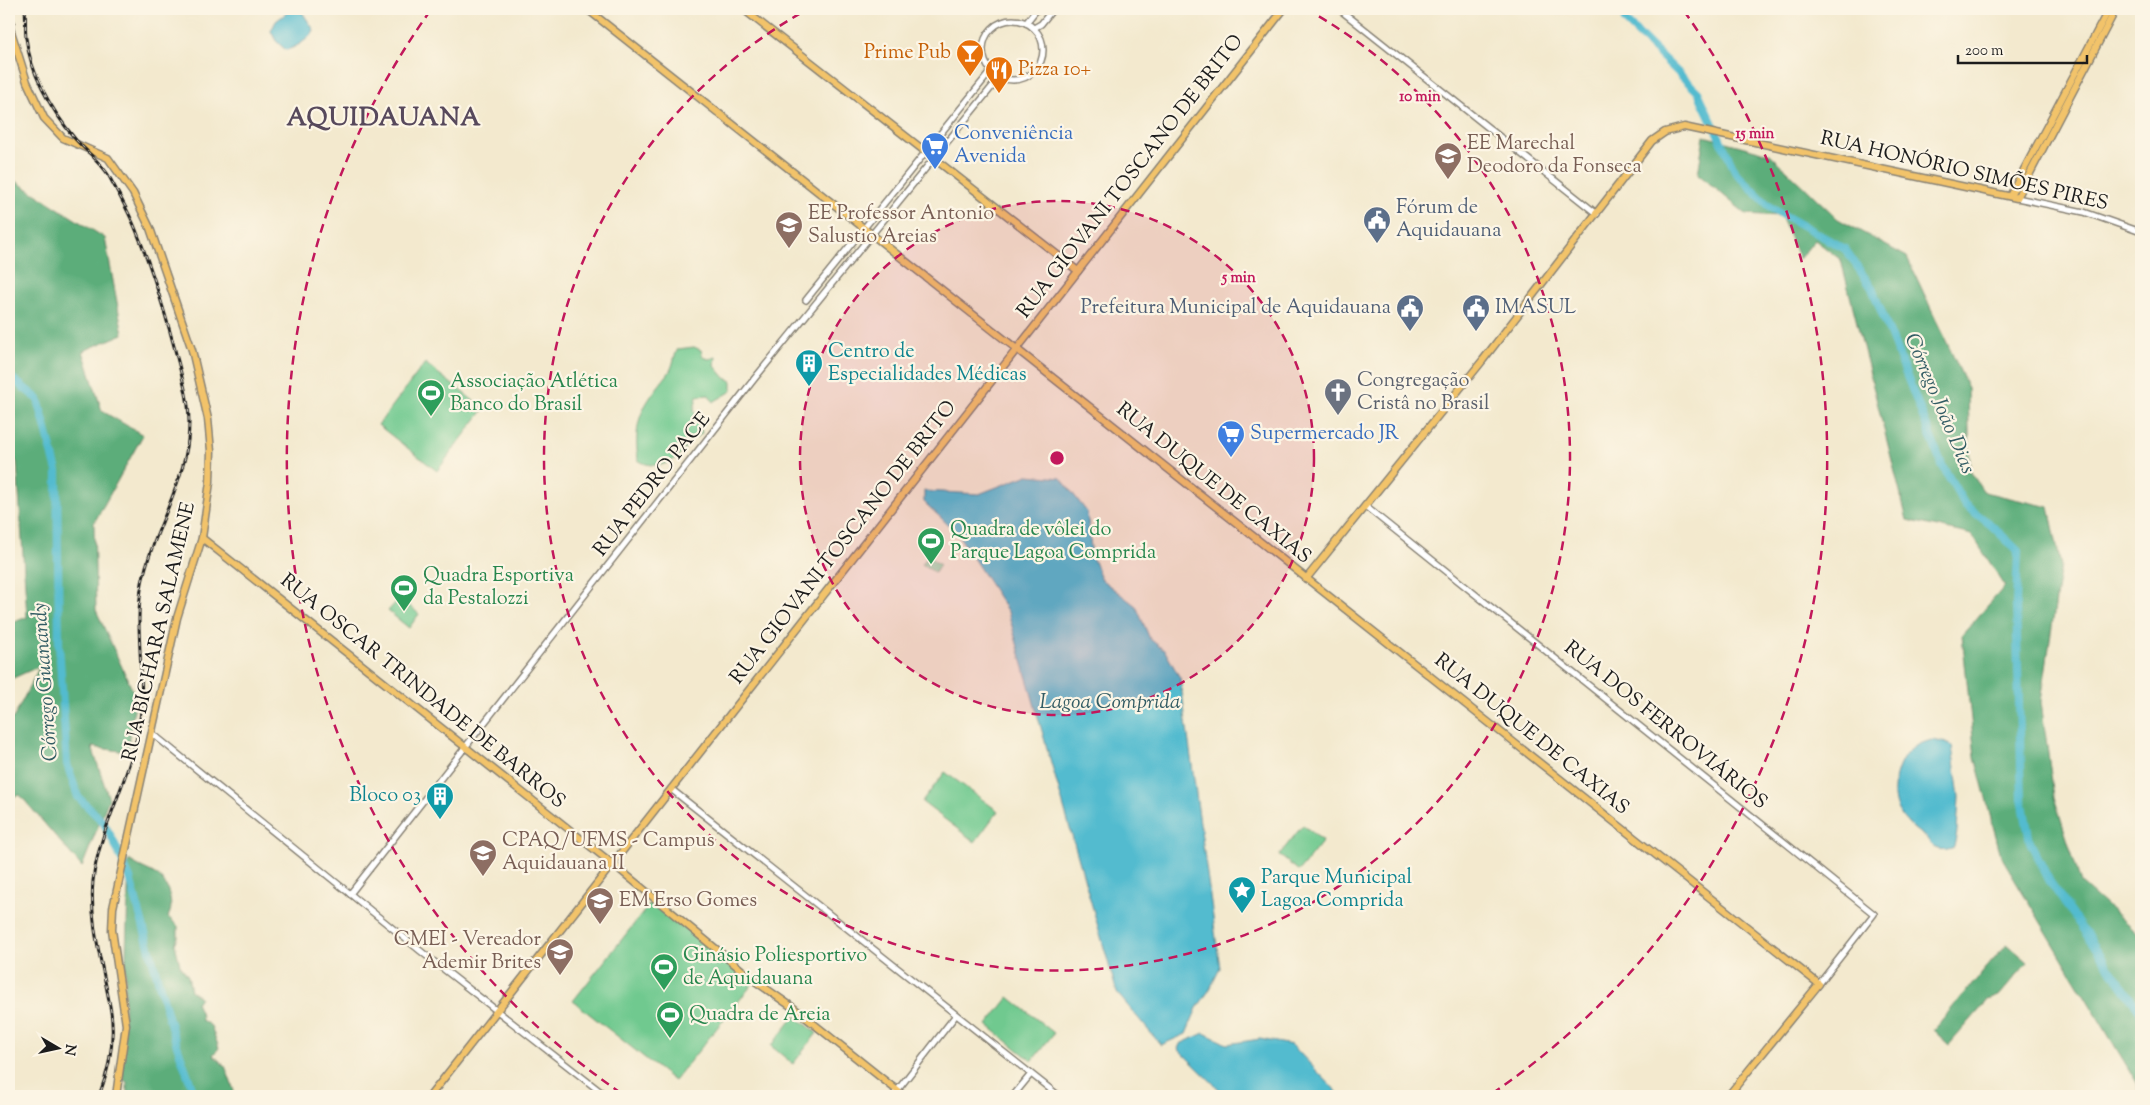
<svg xmlns="http://www.w3.org/2000/svg" width="2150" height="1105" font-family="'Sorts Mill Goudy',serif">
  <rect width="100%" height="100%" fill="#fcf5e5"/>
  <filter id="ink" filterUnits="userSpaceOnUse"><feTurbulence type="fractalNoise" baseFrequency=".02" numOctaves="2"/><feDisplacementMap in="SourceGraphic" scale="10" xChannelSelector="R" yChannelSelector="G"/><feConvolveMatrix kernelMatrix="1 2 1 2 8 2 1 2 1" color-interpolation-filters="sRGB"/></filter>
  <filter id="wash" filterUnits="userSpaceOnUse"><feTurbulence type="fractalNoise" baseFrequency=".0096" numOctaves="4" result="noise"/><feDisplacementMap in="SourceGraphic" scale="20" xChannelSelector="R" yChannelSelector="G"/><feGaussianBlur stdDeviation="1.12" result="paint"/><feColorMatrix in="noise" values="0 0 0 0 0 0 0 0 0 0 0 0 0 0 0 0 0 1.4 0 .05"/><feComposite in="paint" operator="in"/></filter>
  <g filter="url(#wash)">
    <rect width="100%" height="100%" fill="#f3e9ce"/>
    <!-- green -->
    <g fill="#70c98f" stroke="#467256">
      <path d="M 694,347 L 701,350 L 703,357 L 709,359 L 716,357 L 715,366 L 725,378 L 732,381 L 732,391 L 713,402 L 709,395 L 697,396 L 694,410 L 702,433 L 698,437 L 689,438 C 685,460 656,473 638,460 C 633,418 643,405 668,374 C 674,366 673,357 678,349 Z"/>
      <polygon points="425,363 484,409 437,471 378,425"/>
      <polygon points="928,556 940,565 935,573 922,564"/>
      <polygon points="400,598 419,614 409,628 388,611"/>
      <polygon points="945,772 998,811 975,842 922,802"/>
      <polygon points="1303,825 1323,841 1299,871 1279,855"/>
      <polygon points="653,900 755,981 674,1081 573,1001"/>
      <polygon points="1009,997 1054,1033 1032,1061 987,1025"/>
      <polygon points="795,1016 817,1033 793,1064 771,1046"/>
    </g>
    <!-- forest -->
    <g fill="#5cad7a" stroke="#3c644b">
      <polygon points="1704,136 1770,154 1838,219 1907,257 1968,388 1970,471 1984,492 2049,507 2061,565 2041,702 2054,797 2081,883 2141,936 2141,1096 2139,1096 2137,1083 2001,856 1975,757 1962,635 2005,586 1972,535 1907,520 1841,260 1815,240 1799,259 1781,216 1746,214 1698,174"/>
      <polygon points="9,177 105,238 123,334 83,351 102,411 143,435 94,523 96,610 136,698 127,752 92,747 109,799 82,867 20,795 9,798 9,721 14,717 40,666 9,680 9,624 27,617 17,462 9,452"/>
      <path d="M 129,860 C 149,874 164,870 170,898 C 171,906 172,909 168,917 L 178,926 L 178,937 L 175,944 L 180,965 L 188,976 L 191,991 L 200,997 L 196,1003 L 202,1016 L 200,1019 L 211,1026 L 219,1048 L 213,1055 L 225,1066 L 236,1096 L 127,1096 L 127,1082 L 122,1079 Z"/>
      <polygon points="2007,944 2028,962 1999,996 1988,1000 1949,1045 1933,1030"/>
    </g>
    <!-- water -->
    <g fill="#52bbcf" stroke="#376c76">
      <path d="M 292,9 L 300,9 L 314,30 C 310,39 295,48 286,50 L 276,41 L 271,31 L 276,21 Z"/>
      <polygon points="1028,475 1061,478 1087,512 1092,557 1102,580 1136,606 1150,639 1165,651 1180,678 1220,968 1210,989 1197,1008 1186,1034 1161,1045 1117,993 1008,612 957,533 924,502 924,491 979,494"/>
      <path d="M 1932,740 L 1948,743 L 1952,746 L 1959,797 L 1957,831 L 1954,847 C 1947,850 1938,851 1932,846 C 1929,843 1929,839 1925,837 C 1914,829 1904,822 1898,810 C 1889,794 1896,765 1908,752 C 1915,746 1923,742 1932,740 Z"/>
      <polygon points="1204,1033 1227,1044 1260,1039 1292,1045 1341,1096 1226,1096 1178,1049 1180,1044"/>
    </g>
    <g fill="none" stroke-linecap="round" stroke-linejoin="round">
      <!-- river -->
      <g stroke="#52bbcf" stroke-width="8">
        <polyline points="1623,9 1625,21 1698,92 1736,173 1771,208 1845,249 1872,288 1942,465 1965,505 1991,525 2018,551 2016,604 2022,799 2030,842 2050,882 2141,1013"/>
        <polyline points="9,376 38,399 57,471 59,645 67,764 78,797 103,822 113,840 130,878 173,1034 195,1096"/>
      </g>
    </g>
  </g>
  <g filter="url(#ink)">
    <g fill="none" stroke-linecap="round" stroke-linejoin="round">
      <!-- minor casing -->
      <g stroke="#888275" stroke-width="8">
        <g id="minor">
          <polyline points="1339,9 1597,214"/>
          <polyline points="9,17 10,9"/>
          <circle cx="1013" cy="50" r="30"/>
          <polyline points="1026,23 1037,9"/>
          <polyline points="1034,28 1041,24 1053,9"/>
          <polyline points="2017,198 2084,212 2141,232"/>
          <polyline points="806,300 991,71"/>
          <polyline points="1365,506 1874,914 1819,984"/>
          <polyline points="153,734 423,953 606,1096"/>
          <polyline points="671,789 1059,1096"/>
          <polyline points="350,894 755,378 1000,77"/>
          <polyline points="893,1096 956,1015"/>
          <polyline points="1013,1096 1031,1074"/>
        </g>
      </g>
      <!-- major casing -->
      <g stroke="#888275" stroke-width="9">
        <g id="major">
          <polyline points="587,9 1819,984 1728,1096"/>
          <polyline points="743,9 1078,271"/>
          <polyline points="9,19 11,22 9,24"/>
          <polyline points="9,25 27,82 44,118 63,138 108,158 133,193 150,228 192,350 208,419 211,451 210,482 202,538 177,618 113,908 112,930 126,1025 116,1096"/>
          <polyline points="2010,196 2109,9"/>
          <polyline points="202,538 619,869 755,981 795,1009 904,1096"/>
          <polyline points="1306,579 1483,360 1652,141 1665,132 1684,127 2017,198 2116,9"/>
          <polyline points="430,1096 1284,9"/>
        </g>
      </g>
      <!-- minor -->
      <use href="#minor" stroke="#fff" stroke-width="5"/>
      <!-- major -->
      <use href="#major" stroke="#f2c36a" stroke-width="6"/>
      <!-- rail casing -->
      <g stroke="#1c1c1c" stroke-width="3">
        <path id="rail" d="M 25,9 C 26,18 25,28 26,38 C 31,75 52,111 76,140 C 87,152 103,164 110,178 C 119,195 129,212 136,230 C 157,281 172,336 185,389 C 203,464 156,515 142,583 C 133,632 148,683 138,732 C 129,780 98,833 93,881 C 89,926 104,968 111,1012 C 115,1040 109,1070 99,1096"/>
      </g>
      <!-- rail -->
      <use href="#rail" stroke="#fcf5e5" stroke-width="1" stroke-dasharray="4" stroke-linecap="butt"/>
    </g>
  </g>
  <!-- distance rings -->
  <circle cx="1057" cy="458" r="257" fill="#c2185b" fill-opacity=".12"/>
  <g fill="none" stroke="#c2185b" stroke-width="2.5" stroke-dasharray="9 6">
    <circle cx="1057" cy="458" r="257"/>
    <path d="M1306 9A513 513 0 1 1 808 9"/>
    <path d="M621 1093A770 770 0 0 1 430 11M1684 11A770 770 0 0 1 1493 1093"/>
  </g>
  <!-- icons -->
  <defs>
    <g id="bar-pin" transform="scale(1.4375)"><path d="M0 17L-7.5 6A9.5 9.5 0 1 1 7.5 6Z" fill="#e8710a" stroke="#fcf5e5"/><path d="M-6-5H6L.8 .8V4.5H3.5V6h-7V4.5H-.8V.8Z" fill="#fff"/></g>
    <g id="restaurant-pin" transform="scale(1.4375)"><path d="M0 17L-7.5 6A9.5 9.5 0 1 1 7.5 6Z" fill="#e8710a" stroke="#fcf5e5"/><path d="M-5-6h1v4h1v-4h1v4h1v-4h1v5L-1.5 .5V6h-2V.5L-5-1ZM5-6V6H3V1.5H1.5Q1.5-4 5-6Z" fill="#fff"/></g>
    <g id="supermarket-pin" transform="scale(1.4375)"><path d="M0 17L-7.5 6A9.5 9.5 0 1 1 7.5 6Z" fill="#3f7fe0" stroke="#fcf5e5"/><path d="M-6-5.5h2.5l.6 2H6L4.5 2H-2.5L-4.4-4H-6ZM-1.5 3.2a1.3 1.3 0 1 0 .1 0ZM3 3.2a1.3 1.3 0 1 0 .1 0Z" fill="#fff"/></g>
    <g id="school-pin" transform="scale(1.4375)"><path d="M0 17L-7.5 6A9.5 9.5 0 1 1 7.5 6Z" fill="#8d6e63" stroke="#fcf5e5"/><path d="M0-5L7-2L0 1L-7-2ZM-4 1L0 2.5L4 1V4Q0 6-4 4Z" fill="#fff"/></g>
    <g id="civic-pin" transform="scale(1.4375)"><path d="M0 17L-7.5 6A9.5 9.5 0 1 1 7.5 6Z" fill="#5c6f8a" stroke="#fcf5e5"/><path d="M-.6-6.5H3V-4.5H.6V-3L4-1V1h2V6H-6V1h2V-1L-.6-3ZM-1.2 2.5V6h2.4V2.5Z" fill="#fff"/></g>
    <g id="building-pin" transform="scale(1.4375)"><path d="M0 17L-7.5 6A9.5 9.5 0 1 1 7.5 6Z" fill="#0f9aa8" stroke="#fcf5e5"/><path d="M-4-6H4V6H1V3H-1V6H-4ZM-2.5-4.3h1.7v1.8h-1.7ZM.8-4.3h1.7v1.8H.8ZM-2.5-1h1.7V.8h-1.7ZM.8-1h1.7V.8H.8Z" fill="#fff"/></g>
    <g id="church-pin" transform="scale(1.4375)"><path d="M0 17L-7.5 6A9.5 9.5 0 1 1 7.5 6Z" fill="#6b7280" stroke="#fcf5e5"/><path d="M-1.2-6h2.4v3.5h3.3v2.4h-3.3V6h-2.4V-.1h-3.3v-2.4h3.3Z" fill="#fff"/></g>
    <g id="stadium-pin" transform="scale(1.4375)"><path d="M0 17L-7.5 6A9.5 9.5 0 1 1 7.5 6Z" fill="#2e9e5b" stroke="#fcf5e5"/><path d="M0-5a6.5 5 0 1 0 0 10a6.5 5 0 1 0 0-10ZM-3.5-1.8h7v3.6h-7Z" fill="#fff"/></g>
    <g id="university-pin" transform="scale(1.4375)"><path d="M0 17L-7.5 6A9.5 9.5 0 1 1 7.5 6Z" fill="#8d6e63" stroke="#fcf5e5"/><path d="M0-5L7-2L0 1L-7-2ZM-4 1L0 2.5L4 1V4Q0 6-4 4Z" fill="#fff"/></g>
    <g id="sight-pin" transform="scale(1.4375)"><path d="M0 17L-7.5 6A9.5 9.5 0 1 1 7.5 6Z" fill="#0f9aa8" stroke="#fcf5e5"/><path d="M0-6L1.8-2.2L6-1.7L2.9 1.2L3.7 5.4L0 3.3L-3.7 5.4L-2.9 1.2L-6-1.7L-1.8-2.2Z" fill="#fff"/></g>
  </defs>
  <g fill-rule="evenodd">
    <use href="#bar-pin" x="970" y="53"/>
    <use href="#restaurant-pin" x="999" y="70"/>
    <use href="#supermarket-pin" x="935" y="146"/>
    <use href="#school-pin" x="1448" y="156"/>
    <use href="#civic-pin" x="1377" y="220"/>
    <use href="#school-pin" x="789" y="225"/>
    <use href="#civic-pin" x="1410" y="308"/>
    <use href="#civic-pin" x="1476" y="308"/>
    <use href="#building-pin" x="809" y="363"/>
    <use href="#church-pin" x="1338" y="392"/>
    <use href="#stadium-pin" x="431" y="393"/>
    <use href="#supermarket-pin" x="1231" y="434"/>
    <use href="#stadium-pin" x="931" y="541"/>
    <use href="#stadium-pin" x="404" y="588"/>
    <use href="#building-pin" x="440" y="796"/>
    <use href="#university-pin" x="483" y="853"/>
    <use href="#sight-pin" x="1242" y="890"/>
    <use href="#school-pin" x="600" y="901"/>
    <use href="#school-pin" x="560" y="952"/>
    <use href="#stadium-pin" x="664" y="967"/>
    <use href="#stadium-pin" x="670" y="1015"/>
  </g>
  <g text-anchor="middle" dominant-baseline="central" stroke-width="4.5" stroke-linejoin="round" paint-order="stroke">
    <!-- food labels -->
    <g font-size="20" fill="#c56008" stroke="#fcf5e5" text-anchor="end">
      <text x="951" y="53">Prime Pub</text>
      <text x="1018" y="70" text-anchor="start">Pizza 10+</text>
    </g>
    <!-- shop labels -->
    <g font-size="20" fill="#366cbe" stroke="#fcf5e5" text-anchor="start">
      <text x="954" y="134">Conveniência<tspan x="954" dy="23">Avenida</tspan></text>
      <text x="1250" y="434">Supermercado JR</text>
    </g>
    <!-- education labels -->
    <g font-size="20" fill="#785e54" stroke="#fcf5e5" text-anchor="start">
      <text x="1467" y="144">EE Marechal<tspan x="1467" dy="23">Deodoro da Fonseca</tspan></text>
      <text x="808" y="214">EE Professor Antonio<tspan x="808" dy="23">Salustio Areias</tspan></text>
      <text x="502" y="841">CPAQ/UFMS - Campus<tspan x="502" dy="23">Aquidauana II</tspan></text>
      <text x="619" y="901">EM Erso Gomes</text>
      <text x="541" y="940" text-anchor="end">CMEI - Vereador<tspan x="541" dy="23">Ademir Brites</tspan></text>
    </g>
    <!-- street labels -->
    <g font-size="20" fill="#1c1c1c" stroke="#fcf5e5">
      <text transform="translate(1964 172) rotate(13)">RUA HONÓRIO SIMÕES PIRES</text>
      <text transform="translate(1131 177) rotate(-52)">RUA GIOVANI TOSCANO DE BRITO</text>
      <text transform="translate(1213 484) rotate(39)">RUA DUQUE DE CAXIAS</text>
      <text transform="translate(653 485) rotate(-52)">RUA PEDRO PACE</text>
      <text transform="translate(844 543) rotate(-52)">RUA GIOVANI TOSCANO DE BRITO</text>
      <text transform="translate(160 632) rotate(-77)">RUA BICHARA SALAMENE</text>
      <text transform="translate(422 692) rotate(39)">RUA OSCAR TRINDADE DE BARROS</text>
      <text transform="translate(1665 726) rotate(39)">RUA DOS FERROVIÁRIOS</text>
      <text transform="translate(1531 735) rotate(39)">RUA DUQUE DE CAXIAS</text>
    </g>
    <!-- service labels -->
    <g font-size="20" fill="#4e5e75" stroke="#fcf5e5" text-anchor="start">
      <text x="1396" y="208">Fórum de<tspan x="1396" dy="23">Aquidauana</tspan></text>
      <text x="1391" y="308" text-anchor="end">Prefeitura Municipal de Aquidauana</text>
      <text x="1495" y="308">IMASUL</text>
    </g>
    <!-- culture labels -->
    <g font-size="20" fill="#0d838f" stroke="#fcf5e5" text-anchor="start">
      <text x="828" y="352">Centro de<tspan x="828" dy="23">Especialidades Médicas</tspan></text>
      <text x="421" y="796" text-anchor="end">Bloco 03</text>
      <text x="1261" y="878">Parque Municipal<tspan x="1261" dy="23">Lagoa Comprida</tspan></text>
    </g>
    <!-- worship labels -->
    <g font-size="20" fill="#5b616d" stroke="#fcf5e5" text-anchor="start">
      <text x="1357" y="381">Congregação<tspan x="1357" dy="23">Cristâ no Brasil</tspan></text>
    </g>
    <!-- leisure labels -->
    <g font-size="20" fill="#27864d" stroke="#fcf5e5" text-anchor="start">
      <text x="450" y="382">Associação Atlética<tspan x="450" dy="23">Banco do Brasil</tspan></text>
      <text x="950" y="530">Quadra de vôlei do<tspan x="950" dy="23">Parque Lagoa Comprida</tspan></text>
      <text x="423" y="576">Quadra Esportiva<tspan x="423" dy="23">da Pestalozzi</tspan></text>
      <text x="683" y="956">Ginásio Poliesportivo<tspan x="683" dy="23">de Aquidauana</tspan></text>
      <text x="689" y="1015">Quadra de Areia</text>
    </g>
    <!-- water labels -->
    <g font-size="21" font-style="italic" fill="#325c64" stroke="#fcf5e5">
      <text transform="translate(1939 404) rotate(67)">Córrego João Dias</text>
      <text transform="translate(46 682) rotate(-94)">Córrego Guanandy</text>
      <text x="1110" y="703">Lagoa Comprida</text>
    </g>
    <!-- district labels -->
    <g font-size="25" font-weight="bold" letter-spacing="1" fill="#57495c" stroke="#fcf5e5">
      <text x="384" y="119">AQUIDAUANA</text>
    </g>
  </g>
  <circle cx="1057" cy="458" r="8" fill="#c2185b" stroke="#fcf5e5" stroke-width="2.5"/>
  <g font-size="15" text-anchor="middle" font-weight="bold" fill="#c2185b" stroke="#fcf5e5" stroke-width="4.5" stroke-linejoin="round" paint-order="stroke">
    <text x="1420" y="101">10 min</text>
    <text x="1755" y="138">15 min</text>
    <text x="1239" y="282">5 min</text>
  </g>
  <!-- margin -->
  <rect width="2150" height="1105" fill="none" stroke="#fcf5e5" stroke-width="30"/>
  <!-- north arrow -->
  <g transform="translate(58 1048) rotate(99)" stroke="#fcf5e5" stroke-width="4" paint-order="stroke">
  <path d="M0-4L9 19L0 12L-9 19Z" fill="#1c1c1c"/>
  <text y="-8" font-size="14" font-weight="bold" text-anchor="middle" fill="#1c1c1c">N</text>
  </g>
  <!-- scale -->
  <path d="M1958 55v8h129v-8" fill="none" stroke="#1c1c1c" stroke-width="2.5"/>
  <text x="1965" y="55" font-size="15" fill="#1c1c1c" stroke="#fcf5e5" stroke-width="4" paint-order="stroke">200 m</text>
</svg>
